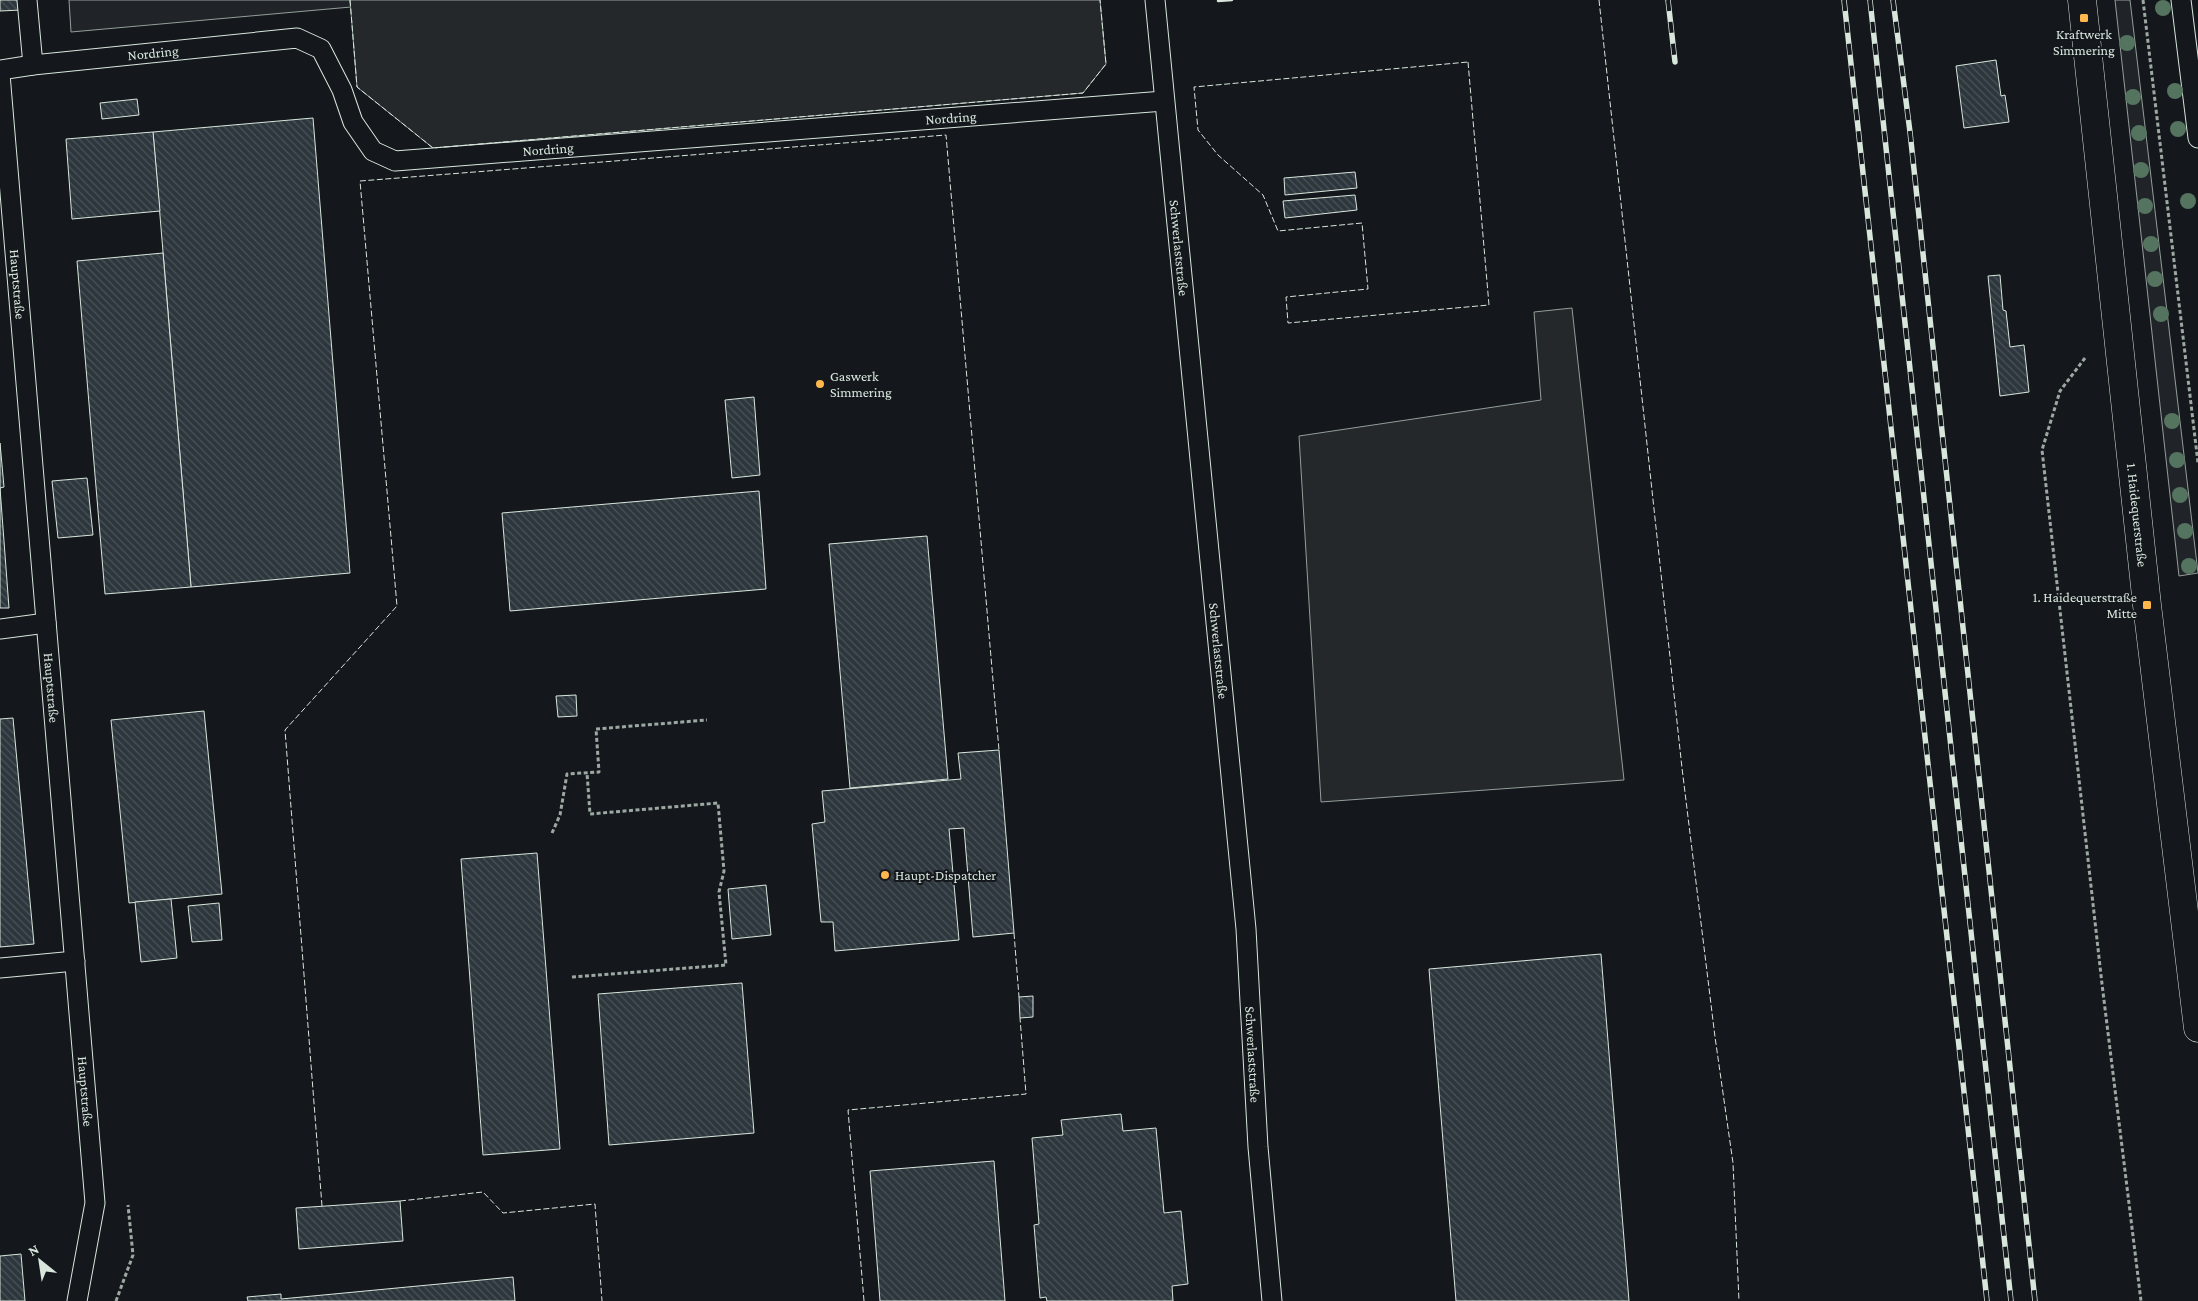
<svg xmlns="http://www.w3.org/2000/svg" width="2198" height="1301" font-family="'Crimson Pro',serif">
  <defs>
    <pattern id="building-back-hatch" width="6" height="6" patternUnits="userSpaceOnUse" patternTransform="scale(1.25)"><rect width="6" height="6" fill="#2c363c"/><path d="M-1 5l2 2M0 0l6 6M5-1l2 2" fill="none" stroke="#4a5358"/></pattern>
  </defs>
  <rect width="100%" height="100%" fill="#14181c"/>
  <!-- green -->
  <g fill="#202428" stroke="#939e99">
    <polygon points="69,0 350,0 351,7 71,32"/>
    <polygon points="2115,0 2130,0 2198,573 2179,576"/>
  </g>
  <!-- parking -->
  <g fill="#24282b" stroke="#939e99">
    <polygon points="350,0 1100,0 1106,64 1083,93 433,148 357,87"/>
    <polygon points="1572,308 1624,780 1321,802 1299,436 1541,400 1534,312"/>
  </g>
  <!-- building -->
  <g fill="url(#building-back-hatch)" stroke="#d8e6dc">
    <polygon points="0,0 21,0 21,10 0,11"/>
    <polygon points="1996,60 2001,96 2005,95 2009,122 1964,128 1956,66"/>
    <polygon points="137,99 139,115 102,119 100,103"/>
    <polygon points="313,118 350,573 191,587 153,132"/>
    <polygon points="153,132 160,211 72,219 66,139"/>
    <polygon points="1355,172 1357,188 1285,195 1284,178"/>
    <polygon points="1355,195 1357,210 1285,218 1283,201"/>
    <polygon points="163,253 191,587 105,594 77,261"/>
    <polygon points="2000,275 2003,310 2006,311 2010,347 2024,345 2029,392 2000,396 1988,276"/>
    <polygon points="754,397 760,475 732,478 725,400"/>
    <polygon points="0,443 4,487 0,488 9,608 0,608"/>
    <polygon points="87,478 93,535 58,538 52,481"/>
    <polygon points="759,491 766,589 510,611 502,513"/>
    <polygon points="927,536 948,779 850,788 829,544"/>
    <polygon points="576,695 577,716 558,717 556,696"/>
    <polygon points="204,711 222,894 129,903 111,720"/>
    <polygon points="13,718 34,944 0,947 0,719"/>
    <polygon points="999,750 1014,933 973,937 964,828 949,829 959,940 835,951 833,922 821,922 812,824 825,822 822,791 961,779 958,753"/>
    <polygon points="537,853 560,1149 483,1155 461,859"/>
    <polygon points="766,885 771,935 732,939 728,889"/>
    <polygon points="171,899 177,958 141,962 135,902"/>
    <polygon points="219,903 222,940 192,942 188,906"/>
    <polygon points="1601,954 1629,1301 1456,1301 1429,969"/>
    <polygon points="742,983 754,1133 609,1145 598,994"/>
    <polygon points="1033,996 1033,1017 1020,1018 1019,997"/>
    <polygon points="1121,1114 1123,1131 1156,1128 1164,1213 1181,1211 1188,1284 1172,1286 1173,1301 1047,1301 1046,1297 1040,1298 1034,1225 1039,1224 1032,1138 1063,1135 1061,1120"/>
    <polygon points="994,1161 1005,1301 880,1301 870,1171"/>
    <polygon points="400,1201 403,1241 299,1249 296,1208"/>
    <polygon points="21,1254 25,1301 0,1301 0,1256"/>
    <polygon points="513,1277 515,1301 248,1301 247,1297 281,1294 281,1299"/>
  </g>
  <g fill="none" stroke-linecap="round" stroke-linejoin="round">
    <!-- lane casing -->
    <g stroke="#d8e6dc" stroke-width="21">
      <g id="lane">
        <polyline points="27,0 33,65"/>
        <path id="s1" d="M 1155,0 L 1246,929 L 1258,1147 L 1272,1301"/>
        <polyline points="2181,0 2198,138"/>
        <path id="s2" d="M 0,70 L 33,65 L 297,38 L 321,49 L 342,90 L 353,122 L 373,151 L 395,161 L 1164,101"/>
        <path id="s3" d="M 0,74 L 95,1203 L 77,1301"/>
        <polyline points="0,629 46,623"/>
        <polyline points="0,968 75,961"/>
      </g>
    </g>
    <!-- primary casing -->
    <g stroke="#d8e6dc" stroke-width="29">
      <g id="primary">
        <path id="s4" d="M 2082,0 L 2147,605 L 2198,1028"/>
      </g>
    </g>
    <!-- path -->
    <g stroke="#9da8a2" stroke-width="3" stroke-dasharray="4 2.5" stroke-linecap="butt">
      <polyline points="2143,0 2198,463"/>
      <polyline points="2085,358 2060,391 2042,450 2102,984 2141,1301"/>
      <polyline points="552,833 560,815 567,774 599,772 596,729 707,720"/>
      <polyline points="572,977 726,965 719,892 724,871 718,803 590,814 587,773"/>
      <polyline points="116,1301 133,1255 128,1205"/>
    </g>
    <!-- lane -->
    <use href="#lane" stroke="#14181c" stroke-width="19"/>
    <!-- primary -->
    <use href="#primary" stroke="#14181c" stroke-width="28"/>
    <!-- rail casing -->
    <g stroke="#d8e6dc" stroke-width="5.5">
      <g id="rail">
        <polyline points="1668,0 1675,62"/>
        <polyline points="1844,0 1987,1301"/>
        <polyline points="1870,0 2011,1301"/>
        <polyline points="1893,0 1910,132 2035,1301"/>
      </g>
    </g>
    <!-- rail -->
    <use href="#rail" stroke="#14181c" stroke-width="4" stroke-dasharray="11" stroke-linecap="butt"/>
    <!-- fence -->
    <g stroke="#d8e6dc" stroke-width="1" stroke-dasharray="6 2.5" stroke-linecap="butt">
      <polyline points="350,0 357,87 433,148 1083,93 1106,64 1100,0"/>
      <polyline points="1599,0 1682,768 1715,1037 1733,1163 1739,1301"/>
      <polygon points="1468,62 1489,305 1288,323 1286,297 1368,289 1362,223 1278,231 1263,195 1218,155 1198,130 1194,87"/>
      <polyline points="1014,933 1019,997"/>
      <polyline points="400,1201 483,1192 503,1213 595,1204 602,1301"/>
      <polyline points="322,1206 285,730 397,606 360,181 946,135 999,750"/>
      <polyline points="864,1301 848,1110 1026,1094 1020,1018"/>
    </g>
    <!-- wall -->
    <polyline stroke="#d8e6dc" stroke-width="2.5" points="1218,1 1232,0"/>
  </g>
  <!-- trees -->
  <g fill="#55745f">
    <circle cx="2163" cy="8" r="8"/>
    <circle cx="2127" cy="43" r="8"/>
    <circle cx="2175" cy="91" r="8"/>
    <circle cx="2133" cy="97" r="8"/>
    <circle cx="2178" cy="129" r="8"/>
    <circle cx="2139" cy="133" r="8"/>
    <circle cx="2141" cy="170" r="8"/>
    <circle cx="2188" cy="201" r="8"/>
    <circle cx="2145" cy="206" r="8"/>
    <circle cx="2151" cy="244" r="8"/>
    <circle cx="2155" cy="279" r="8"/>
    <circle cx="2161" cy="314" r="8"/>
    <circle cx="2172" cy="421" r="8"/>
    <circle cx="2177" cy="460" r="8"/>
    <circle cx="2180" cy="495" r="8"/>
    <circle cx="2185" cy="531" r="8"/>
    <circle cx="2189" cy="566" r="8"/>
  </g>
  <!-- markers -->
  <g fill="#ffb74d" stroke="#14181c" stroke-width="2">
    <rect x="2079" y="13" width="10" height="10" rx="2.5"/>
    <circle cx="820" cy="384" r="5"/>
    <rect x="2142" y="600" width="10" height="10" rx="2.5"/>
    <circle cx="885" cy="875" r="5"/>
  </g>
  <g text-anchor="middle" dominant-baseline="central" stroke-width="4" stroke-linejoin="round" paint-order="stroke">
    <!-- poi labels -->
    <g font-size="14" fill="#d8e6dc" stroke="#14181c" text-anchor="start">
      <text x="2084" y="34" text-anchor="middle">Kraftwerk<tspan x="2084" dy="16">Simmering</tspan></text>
      <text x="830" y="376">Gaswerk<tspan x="830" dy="16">Simmering</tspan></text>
      <text x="2137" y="597" text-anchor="end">1. Haidequerstraße<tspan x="2137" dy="16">Mitte</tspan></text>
      <text x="895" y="875">Haupt-Dispatcher</text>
    </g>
    <!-- street labels -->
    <g font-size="14" fill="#d8e6dc" stroke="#14181c">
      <text stroke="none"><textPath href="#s2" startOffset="154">Nordring</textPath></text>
      <text stroke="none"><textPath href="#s2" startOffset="1022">Nordring</textPath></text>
      <text stroke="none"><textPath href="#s2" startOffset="618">Nordring</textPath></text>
      <text stroke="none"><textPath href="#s1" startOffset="249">Schwerlaststraße</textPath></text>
      <text stroke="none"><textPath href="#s3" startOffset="211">Hauptstraße</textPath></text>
      <text stroke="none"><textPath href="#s4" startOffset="518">1. Haidequerstraße</textPath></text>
      <text stroke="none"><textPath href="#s1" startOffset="654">Schwerlaststraße</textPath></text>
      <text stroke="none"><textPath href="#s3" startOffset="616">Hauptstraße</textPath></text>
      <text stroke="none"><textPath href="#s1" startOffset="1059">Schwerlaststraße</textPath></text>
      <text stroke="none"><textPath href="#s3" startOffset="1021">Hauptstraße</textPath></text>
    </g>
  </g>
  <!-- north arrow -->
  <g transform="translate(40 1261) rotate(330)" stroke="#14181c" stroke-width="4" paint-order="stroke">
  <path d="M0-4L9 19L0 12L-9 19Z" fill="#d8e6dc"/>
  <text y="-8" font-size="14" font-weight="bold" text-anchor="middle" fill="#d8e6dc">N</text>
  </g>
</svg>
